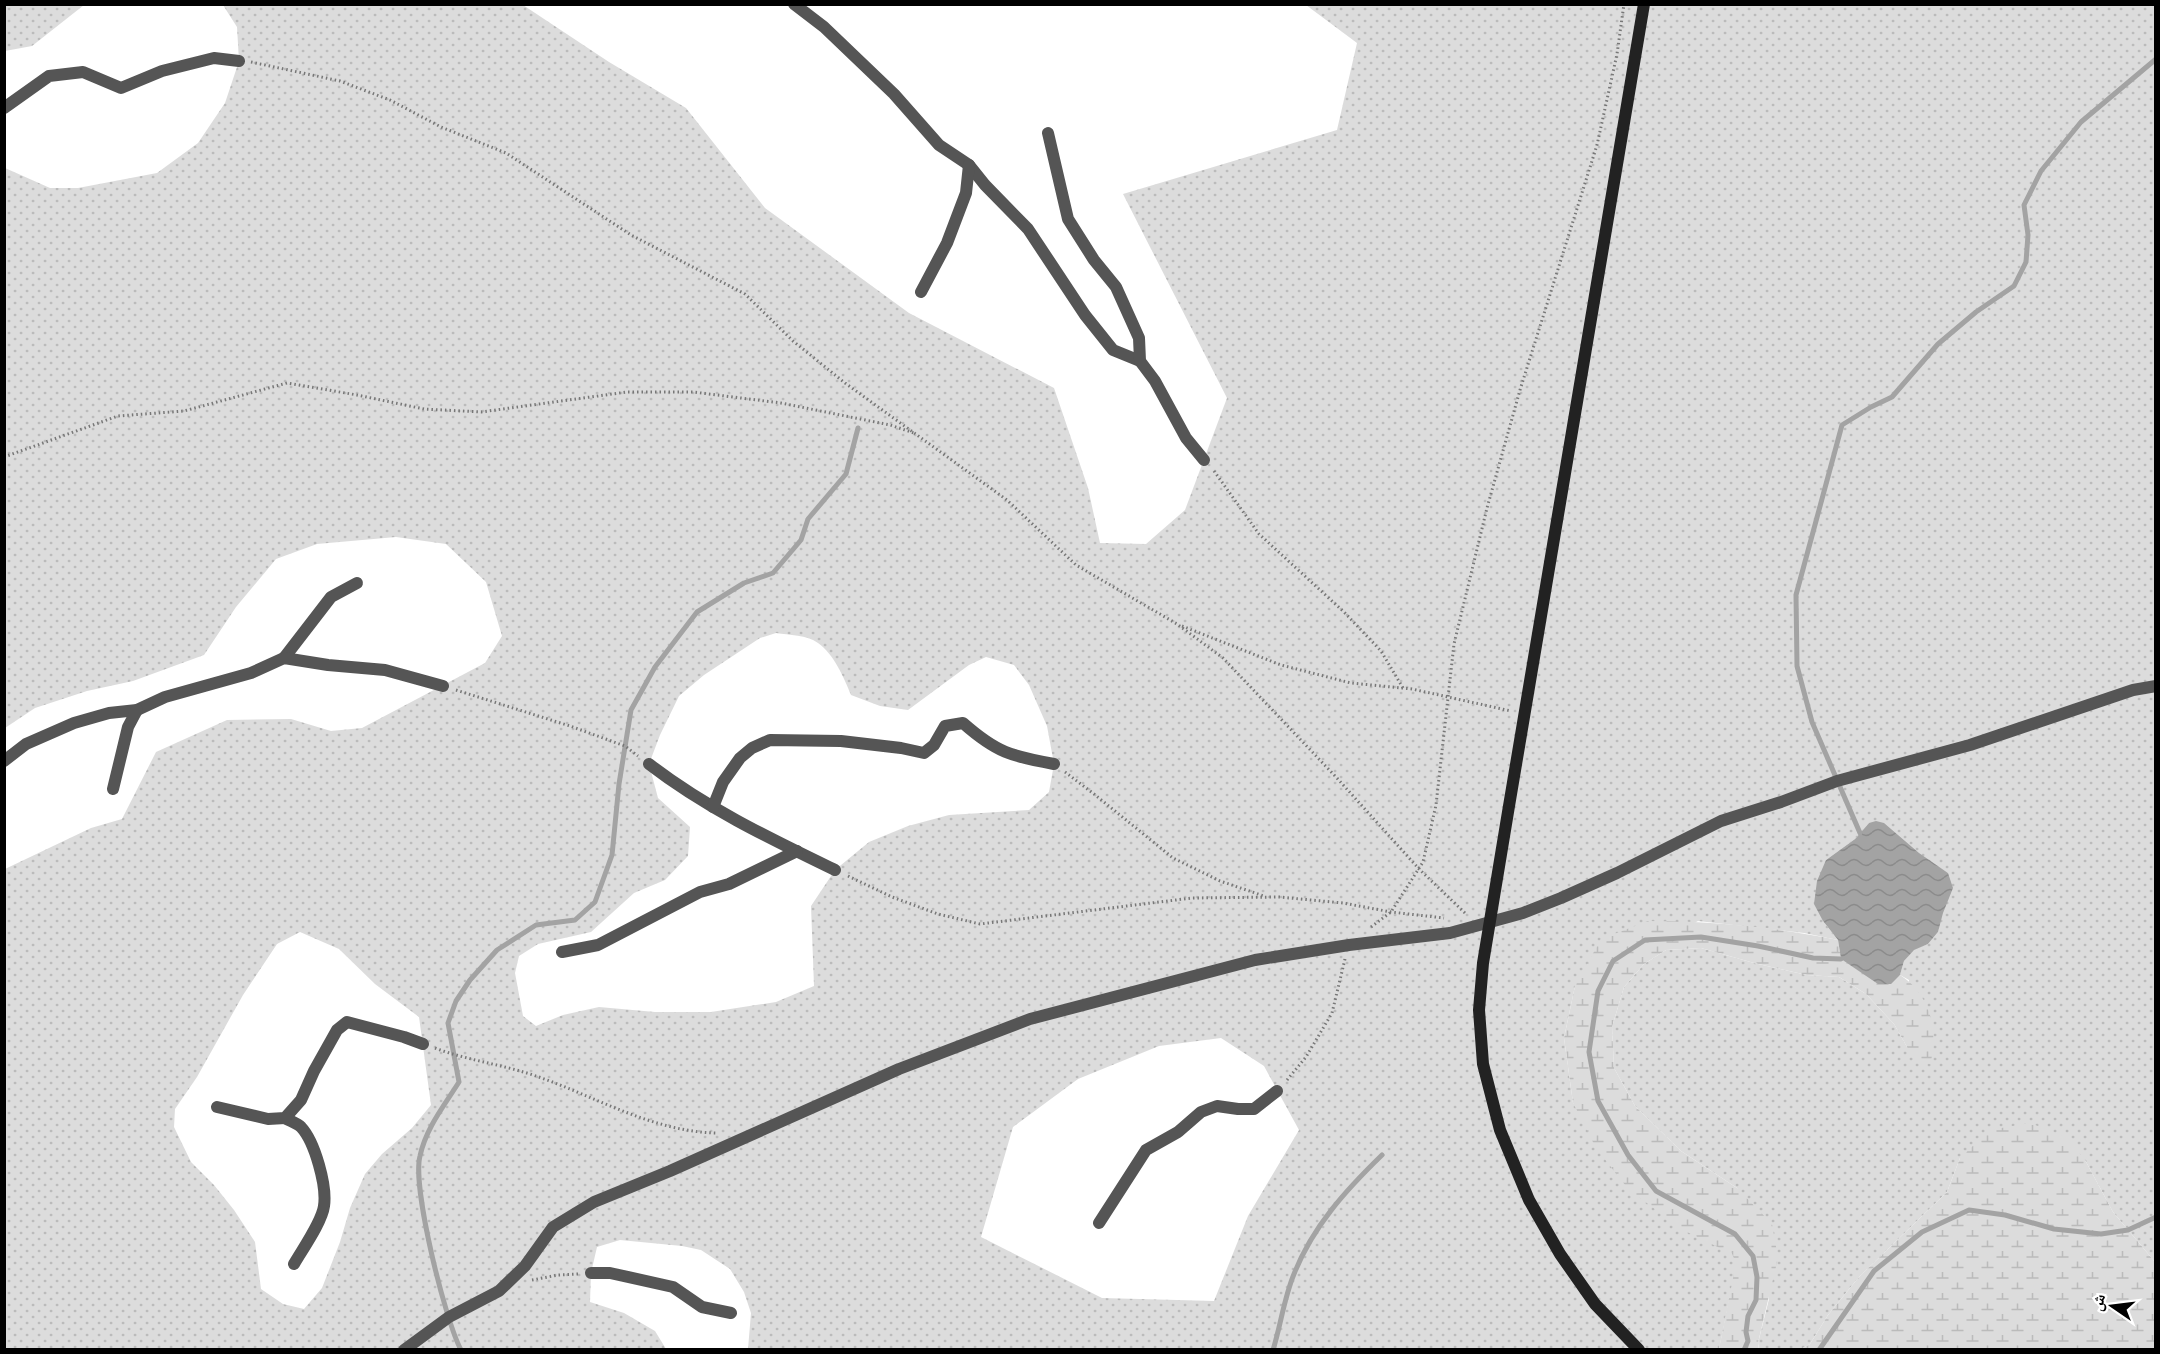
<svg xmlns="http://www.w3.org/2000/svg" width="2160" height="1354" font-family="'Archivo Narrow','Noto Naskh Arabic',sans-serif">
  <defs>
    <pattern id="grass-dots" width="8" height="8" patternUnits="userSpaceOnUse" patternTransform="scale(1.5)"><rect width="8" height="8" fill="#dcdcdc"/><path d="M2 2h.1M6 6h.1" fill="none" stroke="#bbb" stroke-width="1.8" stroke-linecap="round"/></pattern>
    <pattern id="wetland-marsh" width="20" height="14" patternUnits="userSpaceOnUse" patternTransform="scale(1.5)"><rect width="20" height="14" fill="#dcdcdc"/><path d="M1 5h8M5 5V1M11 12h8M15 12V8" fill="none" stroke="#bbb"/></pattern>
    <pattern id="water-waves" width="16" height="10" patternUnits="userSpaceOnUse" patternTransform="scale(1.5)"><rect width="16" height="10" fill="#a3a3a3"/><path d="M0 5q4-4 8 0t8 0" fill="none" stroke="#8b8b8b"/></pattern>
  </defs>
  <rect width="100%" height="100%" fill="#fff"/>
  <!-- grass -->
  <g fill="url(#grass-dots)" fill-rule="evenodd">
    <polygon points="5,4 84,4 84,5 32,46 5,51"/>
    <path d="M 223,5 L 523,5 L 609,62 L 686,108 L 765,208 L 909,313 L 1054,388 L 1088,488 L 1100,543 L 1146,544 L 1185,510 L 1227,398 L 1123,194 L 1337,130 L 1357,43 L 1306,5 L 2155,5 L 2155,1262 L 2113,1212 L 2085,1160 L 1960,1158 L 1947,1192 L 1859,1277 L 1828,1315 L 1810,1344 L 1801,1349 L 1759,1349 L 1758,1343 L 1769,1299 L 1737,1188 L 1681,1151 L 1635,1106 L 1614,1068 L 1612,1027 L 1624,987 L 1644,964 L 1666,950 L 1701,948 L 1754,963 L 1807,975 L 1839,977 L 1866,994 L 1894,1024 L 1907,1047 L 1909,980 L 1900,975 L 1904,961 L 1914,949 L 1928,944 L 1938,932 L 1948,873 L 1869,823 L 1855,839 L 1826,860 L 1823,921 L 1838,940 L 1804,933 L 1698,921 L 1575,986 L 1564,1038 L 1573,1103 L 1732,1254 L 1737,1263 L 1719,1349 L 748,1349 L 751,1313 L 744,1292 L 730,1269 L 701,1250 L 682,1246 L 620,1240 L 597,1247 L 591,1273 L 590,1302 L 624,1313 L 655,1331 L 666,1349 L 5,1349 L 5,869 L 91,828 L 122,819 L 156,752 L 227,720 L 291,719 L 331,731 L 362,728 L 485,663 L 502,636 L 486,582 L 446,544 L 396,537 L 317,544 L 276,559 L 236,607 L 204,655 L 133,681 L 87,691 L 35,708 L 5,728 L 5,168 L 50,188 L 78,188 L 157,173 L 198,143 L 225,103 L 239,61 L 237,27 ZM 776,633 C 789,635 807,635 818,643 C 834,654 844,678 851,695 L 880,706 L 908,710 L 969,665 L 986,657 L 1014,665 L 1029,685 L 1047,726 L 1054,764 L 1049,792 L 1029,810 L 949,815 L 908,826 L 869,842 L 835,870 L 811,906 L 814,986 L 776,1002 L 711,1012 L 655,1012 L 599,1007 L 563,1015 L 536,1026 L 523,1016 L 515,973 L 519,956 L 538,944 L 591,932 L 634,893 L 665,880 L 688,856 L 690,827 L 658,798 L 649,764 L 660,735 L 679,696 L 704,675 L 760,638 ZM 300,932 L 339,949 L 375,984 L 419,1017 L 431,1105 L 412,1128 L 382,1154 L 365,1174 L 350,1208 L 340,1242 L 322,1288 L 304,1309 L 283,1304 L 261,1289 L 255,1242 L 234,1210 L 214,1185 L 191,1162 L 174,1127 L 175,1109 L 197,1077 L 243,995 L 277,944 ZM 1221,1038 L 1264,1066 L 1299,1130 L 1248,1216 L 1214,1301 L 1102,1298 L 981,1237 L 1013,1127 L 1078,1079 L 1159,1046 Z"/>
  </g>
  <!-- wetland -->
  <g fill="url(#wetland-marsh)">
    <path d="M 1648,921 C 1712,921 1775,927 1838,940 L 1841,959 L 1878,983 L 1891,983 L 1900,975 C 1929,993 1940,1031 1930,1064 L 1918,1061 L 1907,1047 L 1894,1024 L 1866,994 L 1839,977 L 1807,975 L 1754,963 L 1701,948 L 1666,950 L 1644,964 L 1624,987 L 1612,1027 L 1614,1068 L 1635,1106 L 1681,1151 L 1737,1188 L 1772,1224 L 1778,1258 L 1758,1343 L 1759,1350 L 1719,1349 L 1736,1263 L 1732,1254 L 1685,1231 L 1629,1190 L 1596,1148 L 1573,1103 L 1564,1038 L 1575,986 L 1601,939 Z"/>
    <polygon points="2030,1123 2066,1137 2085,1160 2113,1212 2155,1262 2155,1349 1801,1349 1810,1344 1828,1315 1859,1277 1947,1192 1960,1158 1990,1130"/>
  </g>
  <!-- water -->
  <polygon fill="url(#water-waves)" points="1876,821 1884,823 1919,853 1948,873 1953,888 1943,913 1938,932 1928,944 1914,950 1904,961 1900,975 1891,984 1878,984 1841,959 1838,940 1823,921 1814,904 1817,881 1826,860 1855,839 1869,823"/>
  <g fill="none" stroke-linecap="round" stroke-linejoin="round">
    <!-- stream -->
    <g stroke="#a3a3a3" stroke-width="5">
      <polyline points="1860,833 1812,722 1797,666 1796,595 1842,425 1871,407 1892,397 1938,344 1976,312 2014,286 2026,262 2028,235 2024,205 2041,171 2081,122 2156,59"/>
      <path d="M 461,1350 C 445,1320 412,1187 420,1156 C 426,1128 444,1106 459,1082 L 448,1023 L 456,1001 L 470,980 L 497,950 L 536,925 L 575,920 L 595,902 L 612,855 L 619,784 L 631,710 L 655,667 L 697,612 L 744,583 L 773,573 L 801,540 L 808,519 L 846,474 L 858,428"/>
      <path d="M 1273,1350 C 1281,1324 1284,1298 1294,1274 C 1313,1226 1346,1190 1382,1155"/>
      <polyline points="1744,1350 1748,1341 1746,1332 1748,1316 1756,1300 1757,1277 1753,1256 1735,1234 1656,1191 1628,1155 1598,1101 1589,1052 1598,991 1613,961 1645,940 1701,937 1758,946 1813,958 1841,959"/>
      <polyline points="1819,1350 1874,1271 1922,1232 1969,1210 2005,1215 2054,1229 2101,1234 2128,1230 2156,1217"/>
    </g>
    <!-- path -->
    <g stroke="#777" stroke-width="3" stroke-dasharray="1.5 3" stroke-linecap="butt">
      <polyline points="251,62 340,81 390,100 441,127 506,153 631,235 745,294 793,341 845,383 1007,500 1076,565 1177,624 1223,658 1336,777 1419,869 1466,914"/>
      <polyline points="4,457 118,416 184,411 287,383 357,395 424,409 481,412 627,392 693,392 781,403 890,425 914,433"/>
      <polyline points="1214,471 1259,534 1344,612 1381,651 1403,688"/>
      <polyline points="1182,626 1281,665 1351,683 1412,689 1511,711"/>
      <polyline points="456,690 570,726 625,746 638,756"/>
      <polyline points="1065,772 1094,794 1173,858 1220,881 1264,896"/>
      <polyline points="848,876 892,897 938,914 980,924 1192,898 1279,897 1343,903 1391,912 1444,918"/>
      <polyline points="1371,927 1391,912 1423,862 1436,805 1454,644 1487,508 1520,390 1597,145 1617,54 1624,4"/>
      <path d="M 435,1048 C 466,1060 500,1064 533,1075 C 593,1095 652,1132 717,1133"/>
      <polyline points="1287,1080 1306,1057 1332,1013 1345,959"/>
      <polyline points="532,1280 558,1275 579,1274"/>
    </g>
    <!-- minor -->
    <g stroke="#555" stroke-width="12">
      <polyline points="794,4 824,27 894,94 939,145 969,165 985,185 1028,229 1085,315 1113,350 1140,361"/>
      <polyline points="4,108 49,76 83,72 121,88 162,71 214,58 239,61"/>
      <polyline points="1048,133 1068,219 1094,260 1116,287 1139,338 1140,361 1155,381 1186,438 1204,460"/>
      <polyline points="921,292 947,243 966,193 969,165"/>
      <polyline points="284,658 331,597 357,583"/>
      <polyline points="4,761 26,744 74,723 109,713 137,710 165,697 251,673 284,658 328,665 385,670 443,686"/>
      <path d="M 649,764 C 706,808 771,839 835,870"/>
      <polyline points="113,789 128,727 137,710"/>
      <path d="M 713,807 L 723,782 L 740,758 L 752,748 L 770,740 L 841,741 L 901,748 L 924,753 L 934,745 L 945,726 L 963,723 C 997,753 1011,756 1054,764"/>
      <polyline points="562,952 598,945 700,892 729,884 797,851"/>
      <polyline points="217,1107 268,1119 285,1118 301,1100 314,1071 337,1030 347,1022 404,1037 423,1044"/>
      <path d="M 285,1118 C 290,1121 297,1123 301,1127 C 315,1142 327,1186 324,1206 C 322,1222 302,1250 294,1264"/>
      <polyline points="1099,1223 1146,1150 1178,1132 1201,1112 1217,1106 1238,1109 1254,1109 1277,1091"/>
      <polyline points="591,1273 610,1273 673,1287 702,1307 731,1313"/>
      <polyline points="404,1350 449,1317 499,1291 525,1266 553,1227 594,1202 670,1171 899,1069 1030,1019 1255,960 1349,945 1450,933 1523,913 1561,898 1617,873 1721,821 1781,802 1837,781 1970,745 2133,690 2156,686"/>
    </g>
    <!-- secondary -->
    <polyline stroke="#222" stroke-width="12" points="1639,1350 1595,1304 1560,1254 1529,1200 1500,1130 1483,1064 1479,1010 1483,963 1509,806 1644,4"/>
  </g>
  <!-- border -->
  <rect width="2160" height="1354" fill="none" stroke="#000000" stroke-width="12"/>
  <!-- north arrow -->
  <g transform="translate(2112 1306) rotate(284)" stroke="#ffffff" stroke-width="4.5" paint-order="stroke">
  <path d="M0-4.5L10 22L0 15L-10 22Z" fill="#000000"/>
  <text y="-9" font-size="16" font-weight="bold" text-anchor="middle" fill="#000000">ش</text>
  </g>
</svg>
